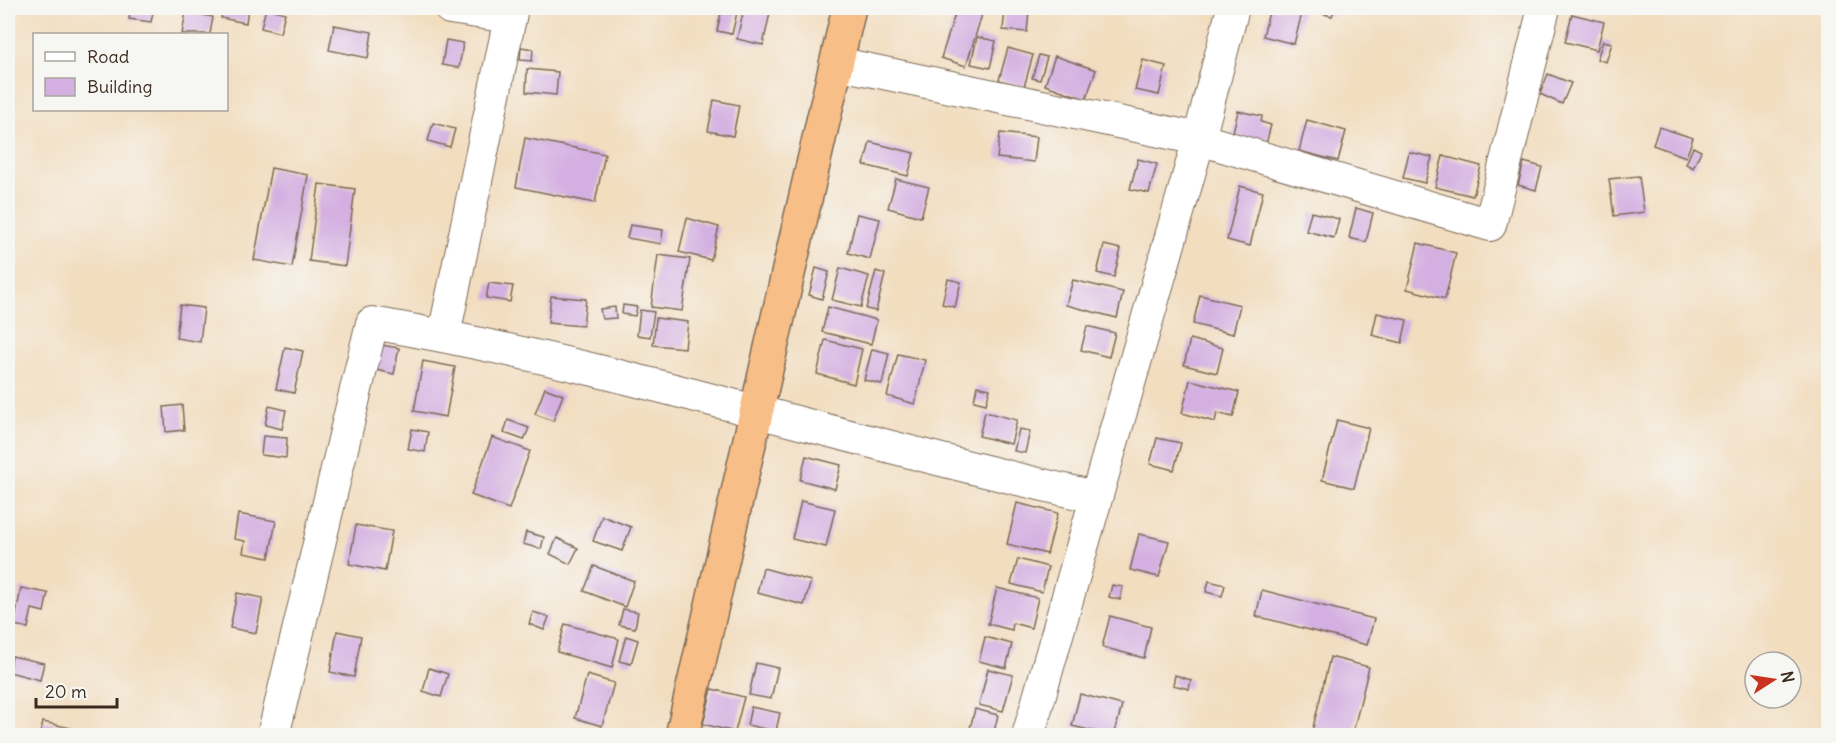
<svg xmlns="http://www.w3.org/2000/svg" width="1836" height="743" font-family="Delius,sans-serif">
  <rect width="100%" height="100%" fill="#f6f6f2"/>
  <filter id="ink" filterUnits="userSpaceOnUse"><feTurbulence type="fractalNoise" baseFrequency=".0167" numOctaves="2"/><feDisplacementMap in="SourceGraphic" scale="12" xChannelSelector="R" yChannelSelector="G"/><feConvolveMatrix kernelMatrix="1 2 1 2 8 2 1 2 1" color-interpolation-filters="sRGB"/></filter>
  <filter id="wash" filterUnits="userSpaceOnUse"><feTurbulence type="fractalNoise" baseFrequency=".008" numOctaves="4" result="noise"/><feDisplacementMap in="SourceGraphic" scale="24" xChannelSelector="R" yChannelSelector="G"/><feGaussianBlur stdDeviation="1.35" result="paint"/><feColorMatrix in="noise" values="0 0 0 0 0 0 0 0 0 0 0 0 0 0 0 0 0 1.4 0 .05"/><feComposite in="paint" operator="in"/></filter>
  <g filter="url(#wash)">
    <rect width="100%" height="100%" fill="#f2ddbf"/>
    <g id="blocks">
      <!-- building -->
      <g fill="#d4afe1">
        <polygon points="131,8 154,8 151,22 129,19"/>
        <polygon points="223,8 248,8 246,23 221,18"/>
        <polygon points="266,8 285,13 280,33 261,28"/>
        <polygon points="722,8 738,8 732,34 717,31"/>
        <polygon points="744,8 771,8 763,45 737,39"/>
        <polygon points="957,8 984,8 966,66 941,58"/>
        <polygon points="1270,8 1303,9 1294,44 1263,36"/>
        <polygon points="1313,8 1335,8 1332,16 1312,11"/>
        <polygon points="1005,9 1029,11 1027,32 1003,30"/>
        <polygon points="186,12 213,17 210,34 182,34"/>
        <polygon points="1572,14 1604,22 1597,50 1565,42"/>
        <polygon points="334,25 372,32 368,58 329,50"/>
        <polygon points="977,37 996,41 990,68 971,64"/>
        <polygon points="446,40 463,43 459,68 442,65"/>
        <polygon points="1603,41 1612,43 1606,62 1597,59"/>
        <polygon points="521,47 533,49 532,61 520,60"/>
        <polygon points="1008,48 1033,55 1024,87 999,80"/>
        <polygon points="1039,55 1047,57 1040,80 1032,78"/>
        <polygon points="1055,56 1096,70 1086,99 1045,85"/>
        <polygon points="1143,60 1166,66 1159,95 1135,90"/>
        <polygon points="527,69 558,72 556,95 526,92"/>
        <polygon points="1548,74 1571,83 1562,104 1540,94"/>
        <polygon points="714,100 739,105 733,136 708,131"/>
        <polygon points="1238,111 1262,116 1261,122 1271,125 1266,144 1232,136"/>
        <polygon points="1307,120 1346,131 1338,161 1299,151"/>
        <polygon points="433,123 455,129 450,147 428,141"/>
        <polygon points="1659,127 1693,138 1686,157 1653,145"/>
        <polygon points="1000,133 1037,137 1034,162 997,158"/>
        <polygon points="525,138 605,154 595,203 516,187"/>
        <polygon points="870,142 914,153 908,176 864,165"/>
        <polygon points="1693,147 1701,151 1693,168 1686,164"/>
        <polygon points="1409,152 1432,157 1425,183 1403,178"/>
        <polygon points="1443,156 1481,166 1473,196 1435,187"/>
        <polygon points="1138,159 1157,164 1149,193 1130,189"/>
        <polygon points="1524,162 1542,167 1536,190 1518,185"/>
        <polygon points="271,168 308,175 292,267 254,260"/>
        <polygon points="1639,176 1644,212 1614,216 1609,179"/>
        <polygon points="896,179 929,187 921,217 888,208"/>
        <polygon points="319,184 355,189 345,266 309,261"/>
        <polygon points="1240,186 1263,192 1250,246 1227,240"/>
        <polygon points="1356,208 1373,213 1366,242 1349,238"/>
        <polygon points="1311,212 1339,219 1334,238 1306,231"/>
        <polygon points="857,214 880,219 870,259 848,253"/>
        <polygon points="687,218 719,227 711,260 679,252"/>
        <polygon points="630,225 663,230 661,244 627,238"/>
        <polygon points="1418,243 1456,253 1445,299 1407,289"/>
        <polygon points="1104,245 1121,249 1114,277 1097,273"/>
        <polygon points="658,255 690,259 682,311 651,307"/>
        <polygon points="816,268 829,272 822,299 809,295"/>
        <polygon points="840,268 869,276 861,307 832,300"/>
        <polygon points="876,271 885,274 876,311 866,309"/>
        <polygon points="948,279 961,282 955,307 942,304"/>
        <polygon points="1073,280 1123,292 1117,318 1066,305"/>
        <polygon points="489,283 513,286 510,302 486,298"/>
        <polygon points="1200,295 1240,305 1233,334 1193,324"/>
        <polygon points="551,296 586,299 583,326 548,323"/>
        <polygon points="180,305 204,308 200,342 176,338"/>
        <polygon points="623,305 637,307 635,316 622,314"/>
        <polygon points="615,307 616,318 602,319 600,309"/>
        <polygon points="828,307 877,320 871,344 822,332"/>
        <polygon points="640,310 654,312 650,337 637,335"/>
        <polygon points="1377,313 1407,320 1402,343 1372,335"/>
        <polygon points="656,318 688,322 685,348 653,345"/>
        <polygon points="1087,326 1115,333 1109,357 1081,350"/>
        <polygon points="1190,339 1223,348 1217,373 1184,365"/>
        <polygon points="825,340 862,349 854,384 817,374"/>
        <polygon points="381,345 399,348 394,374 376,370"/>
        <polygon points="285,347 303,351 294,393 276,389"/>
        <polygon points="872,349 889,353 882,384 864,380"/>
        <polygon points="898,354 925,360 915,404 887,396"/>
        <polygon points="423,361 455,367 446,417 414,411"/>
        <polygon points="1190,380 1239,392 1233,417 1217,413 1215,422 1182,413"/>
        <polygon points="977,386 990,389 986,404 974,401"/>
        <polygon points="545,388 563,395 553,421 535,414"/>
        <polygon points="182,405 184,430 166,432 164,407"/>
        <polygon points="269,406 286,410 282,429 265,425"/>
        <polygon points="985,412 1017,420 1011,444 979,436"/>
        <polygon points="508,420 529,428 524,440 504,433"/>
        <polygon points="1337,420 1369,428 1354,488 1322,480"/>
        <polygon points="412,429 428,432 425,452 408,449"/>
        <polygon points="1019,429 1030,431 1025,453 1014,451"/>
        <polygon points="263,436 287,438 286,458 261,455"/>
        <polygon points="492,437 530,451 509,509 471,495"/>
        <polygon points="1157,438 1181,443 1174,470 1150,464"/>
        <polygon points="806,456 841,465 835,489 800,480"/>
        <polygon points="801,501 835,509 826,547 792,539"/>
        <polygon points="1017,503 1058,513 1047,554 1007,544"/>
        <polygon points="238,514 276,521 269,558 243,553 245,541 234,539"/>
        <polygon points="602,516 631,527 622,551 593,541"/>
        <polygon points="356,525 392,531 385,571 349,564"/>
        <polygon points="526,532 544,537 541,549 523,544"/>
        <polygon points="1139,534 1169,541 1159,577 1130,570"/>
        <polygon points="557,538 578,548 570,564 550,554"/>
        <polygon points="1018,559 1048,567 1042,592 1011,584"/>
        <polygon points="594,566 634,581 625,607 584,591"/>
        <polygon points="763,568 811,581 804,605 757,593"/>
        <polygon points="1209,581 1225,585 1222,596 1206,592"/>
        <polygon points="1112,585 1123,587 1120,600 1109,597"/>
        <polygon points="21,588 48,593 44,612 32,609 28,628 14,625"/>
        <polygon points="997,588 1038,598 1031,628 1013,623 1012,630 988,624"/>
        <polygon points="1262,590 1374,619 1367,645 1256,616"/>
        <polygon points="237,593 263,598 256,633 230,628"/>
        <polygon points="623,609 638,612 635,628 619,625"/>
        <polygon points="533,612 549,617 544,630 529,624"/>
        <polygon points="1110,616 1151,627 1144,658 1102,647"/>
        <polygon points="565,624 619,639 612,668 557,652"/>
        <polygon points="337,631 361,636 354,677 330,672"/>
        <polygon points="626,636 638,640 631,664 619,661"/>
        <polygon points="985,637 1012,644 1006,668 979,661"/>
        <polygon points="12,656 44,663 40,680 9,672"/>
        <polygon points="1330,657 1369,667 1352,736 1311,736"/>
        <polygon points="756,663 778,668 771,699 749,695"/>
        <polygon points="429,668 448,674 441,697 423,691"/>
        <polygon points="988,669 1013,675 1003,711 979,705"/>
        <polygon points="587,675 614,683 602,726 575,718"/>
        <polygon points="1175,675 1191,680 1189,689 1173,685"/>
        <polygon points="712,689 744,697 735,732 703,724"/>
        <polygon points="1080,694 1122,705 1114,736 1072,726"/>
        <polygon points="751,707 780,713 776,731 747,725"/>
        <polygon points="975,709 998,715 993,736 968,736"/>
        <polygon points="43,722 71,728 70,736 40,736"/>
        <polygon points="768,731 782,735 782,736 767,736"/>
      </g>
    </g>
  </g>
  <g filter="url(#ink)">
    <use href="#blocks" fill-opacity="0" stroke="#7b6956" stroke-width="1.5"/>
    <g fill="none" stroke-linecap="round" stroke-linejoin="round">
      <!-- minor casing -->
      <g stroke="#7b6956" stroke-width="34">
        <g id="minor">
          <polyline points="450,8 510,17"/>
          <polyline points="836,63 1199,139 1490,225 1544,8"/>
          <polyline points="444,335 512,8"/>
          <path d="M 273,736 L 372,323 C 617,365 854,444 1096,497"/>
          <polyline points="1028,736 1199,139 1233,8"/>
        </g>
      </g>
      <!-- highway casing -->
      <g stroke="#7b6956" stroke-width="36">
        <polyline id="highway" points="682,736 849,8"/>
      </g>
      <!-- minor -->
      <use href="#minor" stroke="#fff" stroke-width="32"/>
      <!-- highway -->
      <use href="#highway" stroke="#f7be87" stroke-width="33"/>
    </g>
  </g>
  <!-- margin -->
  <rect width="1836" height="743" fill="none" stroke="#f6f6f2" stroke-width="30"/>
  <!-- legend -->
  <rect x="33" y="33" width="195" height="78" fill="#f6f6f2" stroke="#aba49d" stroke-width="1.5"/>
  <rect x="45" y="52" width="30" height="9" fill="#ffffff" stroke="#aba49d" stroke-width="1.5"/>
  <text x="87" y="63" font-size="18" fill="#3b2a1e">Road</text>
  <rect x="45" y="78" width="30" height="18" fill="#d4afe1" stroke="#aba49d" stroke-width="1.5"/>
  <text x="87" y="93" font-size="18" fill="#3b2a1e">Building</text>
  <!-- north arrow -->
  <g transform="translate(1773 680) rotate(78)"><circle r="28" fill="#f6f6f2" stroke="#aba49d" stroke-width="1.5"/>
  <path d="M0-4.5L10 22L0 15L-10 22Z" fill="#c8321e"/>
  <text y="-9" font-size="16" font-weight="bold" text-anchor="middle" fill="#3b2a1e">N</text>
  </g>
  <!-- scale -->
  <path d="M36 698v9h81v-9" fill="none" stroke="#3b2a1e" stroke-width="3"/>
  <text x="45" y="698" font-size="18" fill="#3b2a1e" stroke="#f6f6f2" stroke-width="4.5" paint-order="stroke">20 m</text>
</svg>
